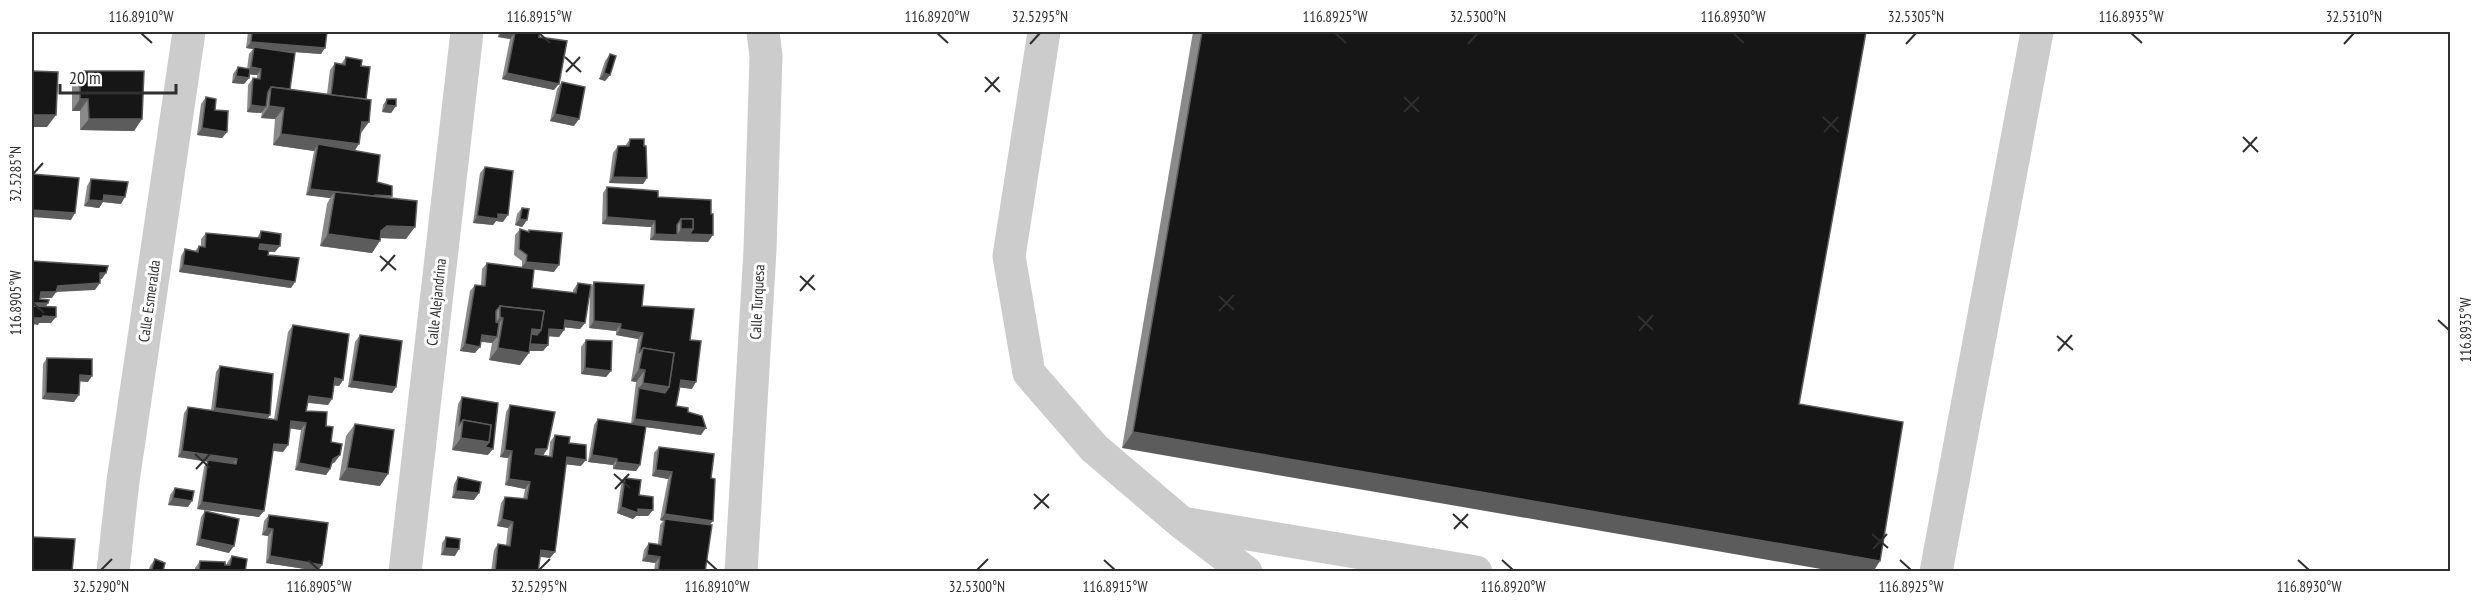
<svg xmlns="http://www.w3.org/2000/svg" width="2482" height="603" font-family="'PT Sans Narrow',sans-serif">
  <rect width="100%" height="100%" fill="#fff"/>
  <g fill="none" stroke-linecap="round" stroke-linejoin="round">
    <!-- minor -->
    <g stroke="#ccc" stroke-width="33">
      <polyline points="1044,32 1009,256 1029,373 1094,448 1182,523 1246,572"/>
      <polyline points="1188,524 1476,572"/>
      <polyline points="113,572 123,481 189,32"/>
      <polyline points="405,572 467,32"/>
      <polyline points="741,572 760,250 766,56 763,32"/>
      <polyline points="1936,572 2037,32"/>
    </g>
  </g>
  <!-- wall -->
  <g fill="#8a8a8a">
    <polygon points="248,32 327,32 321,54 281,51 290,89 327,94 330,70 335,63 341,64 346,57 361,66 360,133 355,151 377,182 392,196 391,198 406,239 381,238 372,253 320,246 327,204 330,198 306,195 314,151 273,145 275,119 261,118 262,112 261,113 247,112 248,85 253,78 257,78 257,75 249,74 249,78 244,84 232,83 233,74 238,67 247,69 249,54 253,49 246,48"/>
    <polygon points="499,32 540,32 539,37 554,90 502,79 510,39 498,37"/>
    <polygon points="1193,32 1866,32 1122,448"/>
    <polygon points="610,54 610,75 605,81 599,79 605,61"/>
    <polygon points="80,71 142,119 134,131 80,130 80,111 72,111 72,83"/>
    <polygon points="562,82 574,126 550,121 557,89"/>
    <polygon points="206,97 215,110 227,132 222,138 197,135 201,104"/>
    <polygon points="387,99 396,106 391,113 382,112 383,105"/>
    <polygon points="630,139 644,146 647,178 643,184 609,183 613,153 618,146 625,146"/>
    <polygon points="485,167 503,222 496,221 493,225 473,223 480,173"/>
    <polygon points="91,179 121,204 103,202 99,208 84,206 87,186"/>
    <polygon points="607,187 658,197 708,242 650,240 651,227 602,224 603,193"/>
    <polygon points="522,208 527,220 522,227 515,225 517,214"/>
    <polygon points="520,229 528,232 529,230 554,272 534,269 532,288 573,293 573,290 578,283 591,287 594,282 642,306 690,340 692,389 680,387 676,406 688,412 701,435 646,427 640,465 636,471 613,469 613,465 588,462 594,425 598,419 631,424 636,382 631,381 638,339 616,335 616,331 589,328 590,293 585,323 580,329 564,327 564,330 559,337 549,336 548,345 543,351 529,351 520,365 489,360 492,343 481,342 475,353 460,351 470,291 475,285 481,286 482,269 487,263 522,268 522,261 514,255 515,235"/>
    <polygon points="261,231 275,252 269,252 268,255 291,288 179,272 181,256 185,249 195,251 199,246 201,247 201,239 206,233 257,238"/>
    <polygon points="293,325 343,380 339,386 334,385 328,405 308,403 306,411 326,426 335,462 332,464 330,469 326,475 295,470 301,430 290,428 288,445 283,452 273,451 259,517 197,509 204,467 207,462 178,457 184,413 188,407 211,410 216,372 220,366 268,418 274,419 288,332"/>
    <polygon points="360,335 396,387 392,393 348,387 355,342"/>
    <polygon points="586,340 611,371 606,377 581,374 581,347"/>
    <polygon points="47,358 88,382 80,381 74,402 42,399 43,364"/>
    <polygon points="462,397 488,455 452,450 458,404"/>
    <polygon points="510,405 547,449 543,455 549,456 550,442 555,435 569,443 581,466 566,464 555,552 550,558 540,557 538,572 491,572 494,550 498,544 506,545 508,528 497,526 501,503 505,497 523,499 525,489 505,485 508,458 500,457 506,412"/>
    <polygon points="355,424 380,486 339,480 346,436"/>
    <polygon points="659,447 711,478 710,525 705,572 654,572 655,563 642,561 644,550 649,543 658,544 660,525 663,521 660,520 668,479 652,476 654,453"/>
    <polygon points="458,477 474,500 452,498 454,484"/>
    <polygon points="625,478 653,510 648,516 636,516 633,519 617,513 621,485"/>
    <polygon points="175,488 188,507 168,505 170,495"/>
    <polygon points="205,511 229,553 196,545 201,517"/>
    <polygon points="269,515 322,565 318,571 266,563 268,536 262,535 264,521"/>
    <polygon points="446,537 455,556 441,555 442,543"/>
    <polygon points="232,556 245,572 195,572 195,568 200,561 227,565 227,563"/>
    <polygon points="155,559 163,571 168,572 148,572 150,566"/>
  </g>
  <!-- shaded-wall -->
  <g fill="#5c5c5c">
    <polygon points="502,32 507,32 515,33 510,39 498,37"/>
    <polygon points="251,42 325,48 321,54 254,49 254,47 253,49 246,48"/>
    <polygon points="251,67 261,69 257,75 246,74"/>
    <polygon points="507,73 559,84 554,90 502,79"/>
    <polygon points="604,73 610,75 605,81 599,79"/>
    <polygon points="236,76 249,78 244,84 232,83"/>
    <polygon points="80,99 88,99 80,111 72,111"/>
    <polygon points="251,105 266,107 261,113 247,112"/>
    <polygon points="386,105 396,106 391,113 382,112"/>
    <polygon points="269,106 284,108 275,119 261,118"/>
    <polygon points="555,114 579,119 574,126 550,121"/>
    <polygon points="32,115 56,115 47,127 32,127"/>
    <polygon points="89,119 142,119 134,131 80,130"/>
    <polygon points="362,122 369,122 361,133"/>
    <polygon points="202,128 227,132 222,138 197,135"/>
    <polygon points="281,134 359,144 351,156 318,144 314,151 273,145"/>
    <polygon points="613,177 647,178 643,184 609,183"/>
    <polygon points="310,189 335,192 330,198 306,195"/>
    <polygon points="104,195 125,197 121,204 103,202 99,208 84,206 89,200"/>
    <polygon points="32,210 75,213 71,220 32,217"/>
    <polygon points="498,214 508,215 503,222 496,221 493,225 473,223 477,216"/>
    <polygon points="607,217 655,221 651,227 602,224"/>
    <polygon points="520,219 527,220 522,227 515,225"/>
    <polygon points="387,226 415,227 406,239 379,238 380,241 372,253 320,246 328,234 381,231"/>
    <polygon points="681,229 693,229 713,235 708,242 673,241"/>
    <polygon points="655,234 677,235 673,241 650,240"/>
    <polygon points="260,244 280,246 275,252 255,250"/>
    <polygon points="526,262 559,265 554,272 521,268"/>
    <polygon points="183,265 295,282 291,288 179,272"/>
    <polygon points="100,273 106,273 102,279 95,280"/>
    <polygon points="100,283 95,290 56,292 52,298 36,298 41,292 58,286"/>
    <polygon points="32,303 48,303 44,310 32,310"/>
    <polygon points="43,316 56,317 51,323 39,323 38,325 32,324 32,318"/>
    <polygon points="500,317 536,323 502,319 495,330 491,329"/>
    <polygon points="565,320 585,323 580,329 561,327"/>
    <polygon points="594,321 621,324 616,331 589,328"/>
    <polygon points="532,329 541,330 533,342 527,341"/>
    <polygon points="549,329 564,330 559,337 545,336"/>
    <polygon points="620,329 643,333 638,339 616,335"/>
    <polygon points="482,335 497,337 492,343 478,341"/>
    <polygon points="465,344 480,347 475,353 460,351"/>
    <polygon points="527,344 548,345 543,351 522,351"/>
    <polygon points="498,348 529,353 520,365 489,360"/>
    <polygon points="585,368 611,371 606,377 581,374"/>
    <polygon points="639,369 645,370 636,382 631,381"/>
    <polygon points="80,375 92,376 88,382 75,381"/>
    <polygon points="335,378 343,380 339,386 330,385"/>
    <polygon points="681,380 696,382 692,389 676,387"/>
    <polygon points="352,381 396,387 392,393 348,387"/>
    <polygon points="643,383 669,387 660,399 639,388"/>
    <polygon points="46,393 79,395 74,402 42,399"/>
    <polygon points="309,396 332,399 328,405 304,402"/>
    <polygon points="215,408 270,415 266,421 211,414"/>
    <polygon points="635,419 706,428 701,435 631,425"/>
    <polygon points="291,421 306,423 301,430 287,428"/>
    <polygon points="1133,432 1880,561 1873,572 1838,572 1122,448"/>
    <polygon points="461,438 489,442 493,449 488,455 452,450"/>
    <polygon points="274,444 288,445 283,452 269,450"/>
    <polygon points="536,449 547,449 543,456 532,455"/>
    <polygon points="505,450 512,451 508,458 500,457"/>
    <polygon points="182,451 237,459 232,465 178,457"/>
    <polygon points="340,455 335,462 329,465 333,459"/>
    <polygon points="592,455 617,459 613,465 588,462"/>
    <polygon points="567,457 586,460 581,466 562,464"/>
    <polygon points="617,462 640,465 636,471 613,469"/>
    <polygon points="299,463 330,469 326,475 295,470"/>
    <polygon points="347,468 388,474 380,486 339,480"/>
    <polygon points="656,470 672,472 668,479 652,476"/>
    <polygon points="509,479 530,482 525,489 505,485"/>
    <polygon points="456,491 479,493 474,500 452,498"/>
    <polygon points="173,498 192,501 188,507 168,505"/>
    <polygon points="202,502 264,511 259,517 197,509"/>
    <polygon points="621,507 638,509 653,510 648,516 636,516 633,519 617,513"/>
    <polygon points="665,514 713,521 708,527 665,519 663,521 660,520"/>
    <polygon points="502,519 513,522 508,528 497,526"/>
    <polygon points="267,528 273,529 268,536 262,535"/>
    <polygon points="200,539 234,546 229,553 196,545"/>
    <polygon points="445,548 459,549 455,556 441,555"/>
    <polygon points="541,550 555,552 550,558 537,556"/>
    <polygon points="647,555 660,557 655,563 642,561"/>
    <polygon points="270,556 322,565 318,571 266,563"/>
  </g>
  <!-- building -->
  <g fill="#161616" stroke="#5c5c5c" stroke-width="1.5">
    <polygon points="252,32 327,32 325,48 251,42"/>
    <polygon points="507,32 540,32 539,37 567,41 559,84 507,73 515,33"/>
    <polygon points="1202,32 1866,32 1799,404 1903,422 1880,561 1133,432"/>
    <polygon points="254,47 295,53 290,89 271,87 268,92 266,107 251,105 253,78 260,79 261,69 251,67"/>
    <polygon points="610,54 616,56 610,75 604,73"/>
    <polygon points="346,57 362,60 361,66 370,67 366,99 331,95 335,63 345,65"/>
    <polygon points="238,67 250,69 249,78 236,76"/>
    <polygon points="32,71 58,72 56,115 32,115"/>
    <polygon points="80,71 144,71 142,119 89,119 88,99 80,99"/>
    <polygon points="562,82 585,87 579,119 555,114"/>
    <polygon points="271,87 371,100 369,122 362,122 359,144 281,134 284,108 269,106"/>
    <polygon points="206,97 216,99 215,110 228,111 227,132 202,128"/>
    <polygon points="387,99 396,99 396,106 386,105"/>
    <polygon points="630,139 644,139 644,146 646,146 647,178 613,177 618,146 629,146"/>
    <polygon points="318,144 380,155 377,182 392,186 392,196 375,195 374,196 310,189"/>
    <polygon points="485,167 513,171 508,215 498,214 498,219 477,216"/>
    <polygon points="32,174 79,178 75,213 32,210"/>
    <polygon points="91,179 128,182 125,197 104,195 103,201 89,200"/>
    <polygon points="607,187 658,191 658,197 711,200 711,214 713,214 713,235 690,234 693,229 693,219 681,219 677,225 677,235 655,234 655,221 607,217"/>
    <polygon points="335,192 417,201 415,227 387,226 381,231 380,241 328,234"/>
    <polygon points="522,208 529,209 527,220 520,219"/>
    <rect x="681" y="219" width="12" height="10"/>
    <polygon points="520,229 529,232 529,230 562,233 559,265 526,262 527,255 519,249"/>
    <polygon points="261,231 281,234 280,246 260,244 259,249 269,250 268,255 299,258 295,282 183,265 185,249 198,252 199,246 205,247 206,233 260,238"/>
    <polygon points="32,261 108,266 106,273 100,273 100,283 58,286 56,292 41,292 40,299 49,300 48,303 32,303 33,300 32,300"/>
    <polygon points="487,263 534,269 532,288 576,293 578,283 591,285 585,323 565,320 564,330 549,329 548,345 530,344 531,334 537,335 541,330 544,311 500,306 496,311 496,322 499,323 497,337 482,335 480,347 465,344 475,285 485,286"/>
    <polygon points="594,282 644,285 642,306 694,309 690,340 701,341 696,382 681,380 676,406 688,408 688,412 702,416 706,428 635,419 639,388 665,393 669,387 674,353 643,348 639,353 643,333 620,329 621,324 594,321"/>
    <polygon points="32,306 56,307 56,317 43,316 42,318 32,318"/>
    <polygon points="500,306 544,311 541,330 532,329 529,353 498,348 503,318 500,317"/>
    <polygon points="293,325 349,334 343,380 335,378 332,399 309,396 306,411 327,412 326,426 333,427 331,442 342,444 340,455 333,459 330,469 299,463 306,423 291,421 288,445 274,444 264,511 202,502 208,460 236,464 237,459 182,451 188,407 277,420"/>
    <polygon points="360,335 402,341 396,387 352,381"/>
    <polygon points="586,340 612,341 611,371 585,368"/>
    <polygon points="643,348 674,353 669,387 643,383 645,370 639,369"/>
    <polygon points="47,358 92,359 92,376 80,375 79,395 46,393"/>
    <polygon points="220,366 273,374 270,415 215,408"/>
    <polygon points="462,397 498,403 493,449 485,447 489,442 491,425 463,420 459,425"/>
    <polygon points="510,405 555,412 547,449 536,449 535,454 552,457 555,435 570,437 569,443 586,445 586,460 567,457 555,552 541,550 538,572 495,572 498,544 510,546 513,522 502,519 505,497 527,499 530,482 509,479 512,451 505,450"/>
    <polygon points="598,419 646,426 640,465 617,462 617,459 592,455"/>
    <polygon points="463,420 491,425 489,442 461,438"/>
    <polygon points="355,424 394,430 388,474 347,468"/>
    <polygon points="659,447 714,454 711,478 715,479 713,521 665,514 672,472 656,470"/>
    <polygon points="458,477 481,482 479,493 456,491"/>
    <polygon points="625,478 641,480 639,495 653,497 653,510 638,509 638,513 621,507"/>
    <polygon points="175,488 194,491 192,501 173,498"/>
    <polygon points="205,511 239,519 234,546 200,539"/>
    <polygon points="269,515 328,523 322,565 270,556 273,529 267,528"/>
    <polygon points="665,519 712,525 705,572 658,572 660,557 647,555 649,543 661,545"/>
    <polygon points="32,537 75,539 72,572 32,572"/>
    <polygon points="446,537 460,539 459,549 445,548"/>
    <polygon points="232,556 247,559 245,572 199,572 200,561 225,562 225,565 230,565"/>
    <polygon points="155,559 165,563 163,571 168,572 151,572"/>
  </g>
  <!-- ticks -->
  <path fill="none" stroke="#2f2f2f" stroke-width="2" d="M 141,33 L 152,43M 539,33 L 550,43M 937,33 L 948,43M 1335,33 L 1346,43M 1733,33 L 1744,43M 2131,33 L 2142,43M 1030,44 L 1040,33M 1468,44 L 1478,33M 1906,44 L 1916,33M 2344,44 L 2354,33M 565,57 L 581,72M 566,72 L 580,57M 985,77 L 1000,92M 985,92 L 999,77M 1404,97 L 1419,112M 1404,112 L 1419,97M 1823,117 L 1839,132M 1824,132 L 1838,117M 2243,137 L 2258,152M 2243,152 L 2257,137M 33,174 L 43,163M 380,256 L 396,270M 381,271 L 395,255M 800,276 L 815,290M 800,291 L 814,275M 1219,296 L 1234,310M 33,303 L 44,313M 1219,311 L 1234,295M 1638,316 L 1653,330M 2438,320 L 2449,330M 1639,331 L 1653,315M 2057,336 L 2073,350M 2058,351 L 2072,335M 195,454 L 210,468M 196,469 L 210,454M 614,474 L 630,488M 615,489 L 629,474M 1034,494 L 1049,508M 1034,509 L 1049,494M 1453,514 L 1468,528M 1454,529 L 1468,514M 1872,534 L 1888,548M 1873,549 L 1887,534M 308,560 L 319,570M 706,560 L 717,570M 1104,560 L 1115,570M 1502,560 L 1513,570M 1900,560 L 1911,570M 2298,560 L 2309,570M 101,570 L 112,559M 539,570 L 550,559M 977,570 L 988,559"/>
  <g text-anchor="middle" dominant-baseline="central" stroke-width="6" stroke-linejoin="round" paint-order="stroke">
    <!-- street labels -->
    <g font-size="15" fill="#2f2f2f" stroke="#fff">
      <text transform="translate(149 301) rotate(-82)">Calle Esmeralda</text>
      <text transform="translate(436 302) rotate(-84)">Calle Alejandrina</text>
      <text transform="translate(757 302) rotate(-87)">Calle Turquesa</text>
    </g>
  </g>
  <!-- border -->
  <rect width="2482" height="603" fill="none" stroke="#ffffff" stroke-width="66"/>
  <!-- scale -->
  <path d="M60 84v9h116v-9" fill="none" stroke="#2f2f2f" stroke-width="3"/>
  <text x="69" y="84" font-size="18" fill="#2f2f2f" stroke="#ffffff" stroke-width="4.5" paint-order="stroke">20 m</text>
  <rect x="33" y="33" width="2416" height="537" fill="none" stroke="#2f2f2f" stroke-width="2"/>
  <g font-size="15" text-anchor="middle" fill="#2f2f2f">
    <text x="141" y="22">116.8910°W</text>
    <text x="539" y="22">116.8915°W</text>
    <text x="937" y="22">116.8920°W</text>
    <text x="1040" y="22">32.5295°N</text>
    <text x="1335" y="22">116.8925°W</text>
    <text x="1478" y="22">32.5300°N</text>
    <text x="1733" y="22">116.8930°W</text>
    <text x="1916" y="22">32.5305°N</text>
    <text x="2131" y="22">116.8935°W</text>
    <text x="2354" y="22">32.5310°N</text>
    <text transform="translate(16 174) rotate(-90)" y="5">32.5285°N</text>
    <text transform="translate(16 303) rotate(-90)" y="5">116.8905°W</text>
    <text transform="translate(2466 330) rotate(-90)" y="5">116.8935°W</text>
    <text x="101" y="592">32.5290°N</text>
    <text x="319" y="592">116.8905°W</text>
    <text x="539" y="592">32.5295°N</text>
    <text x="717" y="592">116.8910°W</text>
    <text x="977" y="592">32.5300°N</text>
    <text x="1115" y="592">116.8915°W</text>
    <text x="1513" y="592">116.8920°W</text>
    <text x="1911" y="592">116.8925°W</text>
    <text x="2309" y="592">116.8930°W</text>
  </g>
</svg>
